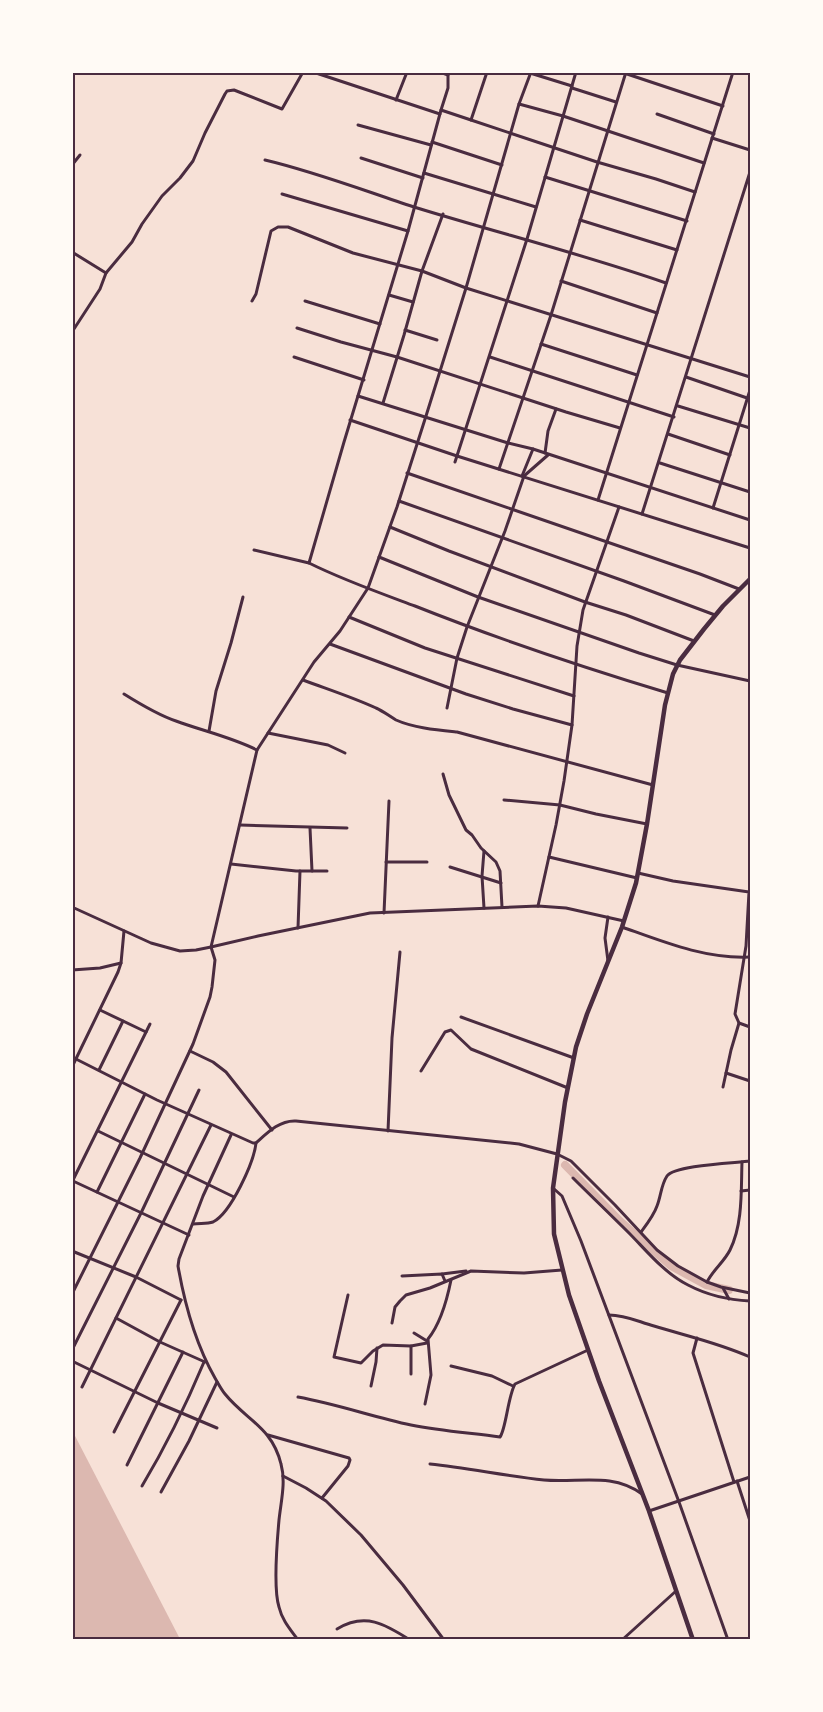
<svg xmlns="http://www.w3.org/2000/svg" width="823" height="1712" font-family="'Open Sans',sans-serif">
  <rect width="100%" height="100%" fill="#f7e1d7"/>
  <!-- water -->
  <polygon fill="#dcb8b0" points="73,1432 180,1639 73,1639"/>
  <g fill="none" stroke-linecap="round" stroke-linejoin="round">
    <!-- canal -->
    <polyline stroke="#dcb8b0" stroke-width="8" points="565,1165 620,1221 671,1266 706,1285 729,1290"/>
    <!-- minor -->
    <g stroke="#4a2c40" stroke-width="3">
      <polyline points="313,72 440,114"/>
      <polyline points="440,72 448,75"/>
      <path d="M 487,72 L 471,120 L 441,110 L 408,231 L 344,442 L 309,563 C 343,580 380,593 415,606 C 498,639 582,667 668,693"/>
      <polyline points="621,72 723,106"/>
      <polyline points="530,73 572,86"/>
      <polyline points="572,88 616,102"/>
      <polyline points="396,100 407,72"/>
      <polyline points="519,104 563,116 704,163"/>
      <polyline points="441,110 448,88 448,72"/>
      <polyline points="657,114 714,134"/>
      <polyline points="471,120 597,162 656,179 695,192"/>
      <polyline points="358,125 431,145"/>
      <polyline points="712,138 750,150"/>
      <polyline points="432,142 502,165"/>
      <polyline points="361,158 423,178"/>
      <path d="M 265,160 C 316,172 365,191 414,207 C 498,233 583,254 666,283"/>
      <polyline points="72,165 80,155"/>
      <polyline points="424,173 536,207"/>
      <polyline points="545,177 687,221"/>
      <polyline points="282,194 408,231"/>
      <polyline points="580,220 677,250"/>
      <polyline points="72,252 106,273"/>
      <polyline points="561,281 657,313"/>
      <polyline points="389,295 413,302"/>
      <polyline points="252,301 256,294 271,231 278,227 288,227 353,253 422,271 466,288 750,377"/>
      <polyline points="305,301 380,324"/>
      <polyline points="297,328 341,342 397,357 566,412 620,428"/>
      <polyline points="405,330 437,340"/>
      <polyline points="72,332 100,289 106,273 132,242 142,224 162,196 180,178 193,161 205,133 225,94 227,91 234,90 282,109 303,72"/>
      <polyline points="541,344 637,375"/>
      <polyline points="294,357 364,380"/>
      <polyline points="490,357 674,417"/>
      <polyline points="686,377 750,399"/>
      <polyline points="358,396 508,443 533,449 750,520"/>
      <polyline points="383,403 404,335 422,271 443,214"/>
      <polyline points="678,406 750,428"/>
      <polyline points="350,420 457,456 750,548"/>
      <polyline points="668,434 730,455"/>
      <polyline points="545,453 548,431 556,409"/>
      <polyline points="455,462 527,239 576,72"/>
      <polyline points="660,463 750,492"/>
      <polyline points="499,469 551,315 626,72"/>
      <polyline points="407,473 700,574 739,589"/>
      <polyline points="522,476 533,449"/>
      <polyline points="598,500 733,72"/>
      <polyline points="399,501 624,581 715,615"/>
      <polyline points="713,508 750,390"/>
      <polyline points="642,514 750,172"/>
      <polyline points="390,527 449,551 585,602 626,615 694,641"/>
      <polyline points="254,550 309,563"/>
      <polyline points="379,557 478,597 639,653 677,665 750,681"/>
      <polyline points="349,617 425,648 574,696"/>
      <polyline points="330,644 466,694 513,709 572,725"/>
      <path d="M 303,680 C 327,689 352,697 376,708 C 383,711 389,716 396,720 C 414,728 437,730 457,732 L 653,785"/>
      <path d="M 124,694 C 140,704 158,715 176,721 C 203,731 231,737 257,750"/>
      <polyline points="447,708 457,658 467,627 505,531 524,476 548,455"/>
      <polyline points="209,731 216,691 231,643 243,597"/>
      <polyline points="268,733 328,745 345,753"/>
      <polyline points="443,774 449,795 466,830 472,835 481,848 496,862 500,871 502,907"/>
      <polyline points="504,800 560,805 596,814 647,824"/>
      <polyline points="240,825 347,828"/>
      <polyline points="310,828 312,871"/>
      <polyline points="549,857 637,878"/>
      <polyline points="386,862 427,862"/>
      <polyline points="231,864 296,871 327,871"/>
      <polyline points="450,867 501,883"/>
      <polyline points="638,873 673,881 749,892 746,946 735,1014 739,1023 750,1027"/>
      <polyline points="538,906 556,825 564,781 572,725 577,646 583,610 619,507"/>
      <polyline points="72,907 151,943 180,951 196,950 211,947 258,936 370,913 538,906 566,908 624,921"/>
      <polyline points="484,908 482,876 484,851"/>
      <polyline points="384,913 389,801"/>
      <path d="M 622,927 C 664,942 705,959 750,957"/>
      <polyline points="298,928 300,871"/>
      <polyline points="608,961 605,938 608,917"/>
      <polyline points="72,970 100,968 121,963"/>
      <polyline points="100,1010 146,1032"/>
      <polyline points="461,1017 574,1058"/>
      <polyline points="190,1051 213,1062 226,1072 272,1130"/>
      <path d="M 72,1057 L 157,1100 L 253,1143 L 256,1143 C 268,1132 280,1120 296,1121 L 519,1144 L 557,1154 L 571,1161 L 615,1205 L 657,1250 L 678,1266 L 707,1282 L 721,1287 L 750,1293"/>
      <polyline points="72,1067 118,972 121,963 124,931"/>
      <polyline points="99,1070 123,1021"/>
      <polyline points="421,1071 445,1032 451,1030 471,1049 568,1088"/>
      <polyline points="726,1073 750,1081"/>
      <polyline points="723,1087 731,1050 739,1023"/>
      <polyline points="98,1131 234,1197"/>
      <polyline points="388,1131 392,1038 400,952"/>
      <path d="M 231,1135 L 203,1196 L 179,1259 L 178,1266 C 185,1306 195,1343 215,1378 C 218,1383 221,1389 225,1394 C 246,1420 272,1427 281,1464 C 286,1482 281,1501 279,1520 C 277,1542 273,1588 279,1607 C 282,1620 290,1629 298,1640"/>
      <path d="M 573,1178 C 591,1196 610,1214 628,1232 C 646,1250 664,1273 688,1285 C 707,1295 729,1300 750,1301"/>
      <polyline points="73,1181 189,1235"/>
      <polyline points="72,1182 150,1024"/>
      <polyline points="553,1188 562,1196 581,1241 679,1502 728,1640"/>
      <polyline points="741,1191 750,1190"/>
      <polyline points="97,1192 145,1094"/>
      <path d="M 193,1224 C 200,1223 207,1224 213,1222 C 231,1213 254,1162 256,1143"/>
      <path d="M 641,1232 C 647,1224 654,1215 657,1206 C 661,1196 661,1185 667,1176 C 674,1165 735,1163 750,1161"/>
      <polyline points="72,1251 136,1277 181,1300"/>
      <polyline points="442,1274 466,1271"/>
      <polyline points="402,1276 442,1274 445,1281"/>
      <path d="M 707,1282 C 713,1270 724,1262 730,1250 C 743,1224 741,1190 742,1162"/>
      <polyline points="723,1288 729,1299"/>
      <polyline points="72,1294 140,1158 193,1044 210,997 212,987 215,960 211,947 257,750 314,662 340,631 368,588 397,507 426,416 466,288 519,104 531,72"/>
      <polyline points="348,1295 334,1357 361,1363 373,1351 383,1345 411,1346 427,1343"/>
      <path d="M 609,1315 C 626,1315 639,1322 654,1326 C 687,1336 719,1343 750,1357"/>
      <polyline points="116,1318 160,1342 205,1362"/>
      <polyline points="392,1323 395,1307 400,1301 406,1295 430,1288 471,1271 524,1273 562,1270"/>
      <polyline points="414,1333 427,1341"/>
      <polyline points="697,1338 693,1353 734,1482"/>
      <polyline points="72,1350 141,1213 199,1090"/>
      <polyline points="72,1361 158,1403 217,1428"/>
      <polyline points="451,1366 492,1376 513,1386"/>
      <polyline points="411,1374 411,1346"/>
      <polyline points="371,1386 376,1362 377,1348"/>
      <polyline points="82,1387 211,1125"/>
      <path d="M 298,1397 C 337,1404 373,1417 411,1425 C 441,1431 471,1433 500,1437 C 506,1429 508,1396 515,1384 L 588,1350"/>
      <path d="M 425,1404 L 431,1375 L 428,1339 C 441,1323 447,1300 451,1280"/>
      <polyline points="114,1432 181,1300"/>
      <polyline points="268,1435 349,1458 350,1460 348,1466 322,1498"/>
      <path d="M 430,1464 C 468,1468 506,1476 544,1480 C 579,1483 612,1472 642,1494"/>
      <polyline points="127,1465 183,1352"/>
      <polyline points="283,1476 306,1488 326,1501 361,1535 403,1585 444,1640"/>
      <polyline points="737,1481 750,1521"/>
      <path d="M 142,1486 C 166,1446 186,1405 204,1362"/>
      <polyline points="161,1492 189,1441 217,1382"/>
      <polyline points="649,1511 750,1477"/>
      <path d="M 337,1629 C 365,1612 385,1624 410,1640"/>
      <polyline points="622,1640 676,1591"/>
    </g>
    <!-- tertiary -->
    <polyline stroke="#4a2c40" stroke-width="4.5" points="693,1640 649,1511 599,1381 569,1295 554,1234 553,1188 565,1102 576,1047 587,1014 622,927 636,883 647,824 665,705 673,674 680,660 704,629 723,606 750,579"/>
  </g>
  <!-- border -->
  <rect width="823" height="1712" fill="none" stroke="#fffaf5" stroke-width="148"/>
  <rect x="74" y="74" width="675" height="1564" fill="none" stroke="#4a2c40" stroke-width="2"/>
</svg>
